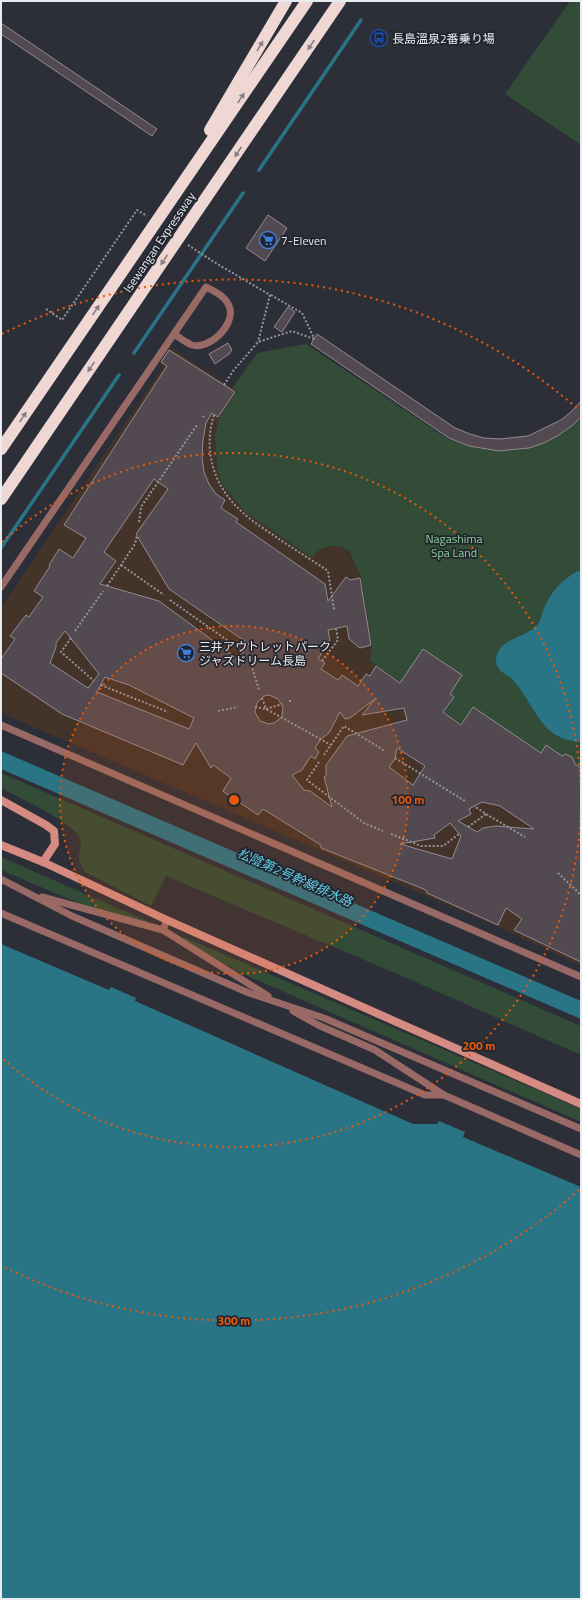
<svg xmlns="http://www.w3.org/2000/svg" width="582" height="1600" font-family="'Titillium Web','Noto Sans JP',sans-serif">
  <rect width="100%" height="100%" fill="#2c2f38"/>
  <!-- commercial -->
  <polygon fill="#443329" points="170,347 237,391 219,418 215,436 217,467 222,484 230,492 320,549 331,546 342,547 348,551 361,577 372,645 370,661 581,805 581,966 510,932 1,713 1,608 163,367 159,364"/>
  <!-- green -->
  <g fill="#324c37">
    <polygon points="570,1 581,1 581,145 505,94"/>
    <path d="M 306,344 L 448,439 C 496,457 542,457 581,418 L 581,805 L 370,661 L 372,645 L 361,577 L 349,551 L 342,547 L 331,546 L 320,549 L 312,558 L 245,512 L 222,484 L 217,467 L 215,436 L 219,418 L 237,391 L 232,388 L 257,353 Z"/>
    <path d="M 1,773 L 581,1026 L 581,1055 L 402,976 L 166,876 L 151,906 L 85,872 C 82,867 78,861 79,855 C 80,848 83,842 78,835 C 68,820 19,798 1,788 Z"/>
    <polygon points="1,857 147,921 146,924 83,905 1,870"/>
    <polygon points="184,937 581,1109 581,1122 243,974 182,940"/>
  </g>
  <!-- water -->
  <g fill="#297485">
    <path d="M 578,571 L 581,571 L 581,742 C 569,741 559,738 550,731 C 538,721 526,695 514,681 C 509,675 497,672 496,662 C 495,638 527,638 537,625 C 541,621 542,614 544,608 C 551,592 562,579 578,571 Z"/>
    <polygon points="1,751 581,1001 581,1019 1,769"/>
    <polygon points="1,944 109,990 111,987 136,998 135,1001 413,1124 437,1124 439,1121 465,1132 463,1137 581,1187 581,1599 1,1599"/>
  </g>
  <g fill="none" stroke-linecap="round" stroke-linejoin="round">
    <!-- stream -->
    <g stroke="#297485" stroke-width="3.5">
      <polyline points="259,170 361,20"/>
      <polyline points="134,353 243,193"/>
      <polyline points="1,548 119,375"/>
    </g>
  </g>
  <!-- building -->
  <g fill="#534a51" stroke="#948b92" fill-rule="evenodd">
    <polygon points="1,23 157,129 152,136 1,34"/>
    <polygon points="268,215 287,228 265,261 246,248"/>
    <polygon points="288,307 295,312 282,332 274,327"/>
    <polygon points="317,334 455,428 470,434 484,438 500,439 528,436 561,420 571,412 581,401 581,417 573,425 559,435 544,443 529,448 499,451 469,446 449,438 311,344"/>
    <polygon points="228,343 232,350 229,354 215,364 209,354"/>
    <path d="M 169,350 L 235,392 L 218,417 L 212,413 L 206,423 L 203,440 L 202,457 L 204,472 L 209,484 L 216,494 L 225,500 L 221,508 L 238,519 L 236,522 L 325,584 L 328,601 L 346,577 L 350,580 L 360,578 L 371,645 L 360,648 L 349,639 L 347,626 L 328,630 L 330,640 L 318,659 L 325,663 L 321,669 L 338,680 L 342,675 L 358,686 L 366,674 L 370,676 L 376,666 L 400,683 L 423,649 L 462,675 L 450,694 L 454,697 L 443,712 L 461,725 L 473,707 L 541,753 L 546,745 L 562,756 L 565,754 L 572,757 L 575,764 L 581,768 L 581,962 L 514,930 L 522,919 L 506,908 L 498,925 L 427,893 L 426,890 L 321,848 L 321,845 L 263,809 L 258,815 L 224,792 L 223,791 L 231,778 L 213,765 L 211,768 L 196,743 L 183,765 L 62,714 L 1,673 L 1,659 L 15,639 L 10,636 L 26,615 L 29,617 L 43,597 L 34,591 L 50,566 L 49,565 L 59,549 L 73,558 L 86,538 L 64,525 L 167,366 L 161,362 ZM 154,479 L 168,489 L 136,534 L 169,589 L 249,644 L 238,659 L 159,601 L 100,584 L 116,561 L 104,552 ZM 65,631 L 99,674 L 88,688 L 50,663 L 56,647 L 56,643 ZM 105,677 L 129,685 L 194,718 L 189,729 L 97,692 ZM 269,695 L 278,699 L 283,707 L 282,717 L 274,723 L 269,724 L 260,721 L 255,712 L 257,703 L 264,696 ZM 375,699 L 362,715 L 404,708 L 407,720 L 347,736 L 326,765 L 326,776 L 324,777 L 332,807 L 310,791 L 304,790 L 292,775 L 302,770 L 311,756 L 315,759 L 319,752 L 315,748 L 321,739 L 329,733 L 340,712 L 345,719 L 350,718 ZM 397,748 L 425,766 L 413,785 L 389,767 L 395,759 ZM 482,802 L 500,806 L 534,829 L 496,826 L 483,828 L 477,832 L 458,821 L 471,814 L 469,809 ZM 450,823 L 461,836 L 452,859 L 400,844 L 435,838 L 434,835 Z"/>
  </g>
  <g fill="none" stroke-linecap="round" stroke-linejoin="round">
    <!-- path -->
    <g stroke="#93969d" stroke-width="2" stroke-dasharray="2 2" stroke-linecap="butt">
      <polyline points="188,245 214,262 270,295 258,342"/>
      <polyline points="271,295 302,313 314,338"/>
      <polyline points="46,309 62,320 137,210 147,216"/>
      <polyline points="224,385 233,371 258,342 292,331 314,339"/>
      <path d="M 214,415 C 203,449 213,485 240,510 C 251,521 266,530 279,539 C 295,550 312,560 328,571 L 334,610"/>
      <polyline points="203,417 204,416"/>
      <polyline points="139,522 141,507 197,425"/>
      <polyline points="121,565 164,595"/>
      <polyline points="107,586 135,544 137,536"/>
      <polyline points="170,600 244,652"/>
      <polyline points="75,631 103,591"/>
      <polyline points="71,638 61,652 94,681"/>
      <polyline points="249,657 259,690"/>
      <polyline points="322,661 338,640 336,628"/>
      <polyline points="101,685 168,712"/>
      <polyline points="262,698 266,709"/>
      <polyline points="289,701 291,701"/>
      <polyline points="255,707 266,709 331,745"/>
      <polyline points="266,709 282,704"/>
      <polyline points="218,711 238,707"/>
      <polyline points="324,755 344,726 385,751"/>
      <polyline points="395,758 465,801"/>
      <polyline points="319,762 307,780 364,823 383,831"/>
      <polyline points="486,814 525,837"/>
      <polyline points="468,827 486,814 474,806"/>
      <polyline points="391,834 421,846 443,846 459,834"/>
      <polyline points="558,873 581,895"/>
    </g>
    <!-- lane -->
    <g stroke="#996a65" stroke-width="7">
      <path d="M 1,587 L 206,287 C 216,292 227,297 230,309 C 234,326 209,350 192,345 C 186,343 179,337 174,334"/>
      <polyline points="1,725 581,977"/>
      <polyline points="1,879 72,916 249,993 324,1018 581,1129"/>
      <polyline points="42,897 163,930"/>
      <polyline points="1,913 425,1095 444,1095 581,1155"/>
      <polyline points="167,920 163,930 268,996"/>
      <polyline points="293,1011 318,1025 375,1050 444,1095"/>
    </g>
    <!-- secondary -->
    <g stroke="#d58a82" stroke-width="8">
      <polyline points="1,800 46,825 54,831 55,844 43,862"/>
      <polyline points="1,845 43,862 167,920 581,1104"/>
    </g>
    <!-- highway -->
    <g stroke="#efd7d4" stroke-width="12">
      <polyline points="210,130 286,1"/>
      <polyline points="1,449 307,1"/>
      <polyline points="1,499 340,1"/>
    </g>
  </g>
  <!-- one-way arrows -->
  <defs><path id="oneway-solid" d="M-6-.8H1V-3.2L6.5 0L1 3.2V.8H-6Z"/></defs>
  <g fill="#887e81">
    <use href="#oneway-solid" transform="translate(311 45) rotate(124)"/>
    <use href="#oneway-solid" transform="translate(260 46) rotate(-59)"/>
    <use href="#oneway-solid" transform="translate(241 98) rotate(-56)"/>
    <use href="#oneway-solid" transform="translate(238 152) rotate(124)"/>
    <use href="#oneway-solid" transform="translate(164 260) rotate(124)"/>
    <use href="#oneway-solid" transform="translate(96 310) rotate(-56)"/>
    <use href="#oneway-solid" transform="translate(91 367) rotate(124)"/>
    <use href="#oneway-solid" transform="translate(23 417) rotate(-56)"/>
  </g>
  <!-- distance rings -->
  <circle cx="234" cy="800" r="174" fill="#e8590c" fill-opacity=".12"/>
  <g fill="none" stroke="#e8590c" stroke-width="2" stroke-dasharray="2 4">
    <circle cx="234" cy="800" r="174"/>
    <path d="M581 803A347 347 0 0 1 2 1058M2 542A347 347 0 0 1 581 797"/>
    <path d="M579 1190A521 521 0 0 1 2 1266M2 334A521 521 0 0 1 579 410"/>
  </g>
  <!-- icons -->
  <defs>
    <g id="bus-ring" transform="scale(0.9)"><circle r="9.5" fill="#22252e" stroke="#1a4fb4" stroke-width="1.5"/><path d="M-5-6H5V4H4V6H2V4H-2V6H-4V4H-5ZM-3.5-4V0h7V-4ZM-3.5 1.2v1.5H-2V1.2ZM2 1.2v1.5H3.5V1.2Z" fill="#1a4fb4"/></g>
    <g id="supermarket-ring" transform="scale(0.9)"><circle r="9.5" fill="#22252e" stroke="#3f7fe0" stroke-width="1.5"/><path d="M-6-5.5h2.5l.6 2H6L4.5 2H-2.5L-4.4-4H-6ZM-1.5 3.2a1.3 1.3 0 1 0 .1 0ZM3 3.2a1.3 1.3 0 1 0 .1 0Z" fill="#3f7fe0"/></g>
  </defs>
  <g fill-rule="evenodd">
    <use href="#bus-ring" x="379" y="38"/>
    <use href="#supermarket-ring" x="268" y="240"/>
    <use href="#supermarket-ring" x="186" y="653"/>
  </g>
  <g text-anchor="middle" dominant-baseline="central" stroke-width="3.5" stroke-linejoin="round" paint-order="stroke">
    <!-- poi labels -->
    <g font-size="12" fill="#e8ebf0" stroke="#22252e" text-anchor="start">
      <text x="392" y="38">長島溫泉2番乗り場</text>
      <text x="281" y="240">7-Eleven</text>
      <text x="199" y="646">三井アウトレットパーク<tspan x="199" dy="14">ジャズドリーム長島</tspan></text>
    </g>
    <!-- street labels -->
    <g font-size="12" fill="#e8ebf0" stroke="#22252e">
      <text transform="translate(159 242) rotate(-56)">Isewangan Expressway</text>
    </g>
    <!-- park labels -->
    <g font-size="12" fill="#8ed39a" stroke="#22252e">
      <text x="454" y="538">Nagashima<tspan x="454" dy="14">Spa Land</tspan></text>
    </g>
    <!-- water labels -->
    <g font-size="13" font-style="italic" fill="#61cfe9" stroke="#22252e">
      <text transform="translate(295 877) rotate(24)">松陰第2号幹線排水路</text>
    </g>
  </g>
  <circle cx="234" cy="800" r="6" fill="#e8590c" stroke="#22252e" stroke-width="2"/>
  <g font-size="12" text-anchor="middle" font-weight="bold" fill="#e8590c" stroke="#22252e" stroke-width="3.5" stroke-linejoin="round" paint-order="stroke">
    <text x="408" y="804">100 m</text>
    <text x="479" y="1050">200 m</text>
    <text x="234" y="1325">300 m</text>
  </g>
  <!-- border -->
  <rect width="582" height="1600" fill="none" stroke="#e8ebf0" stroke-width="4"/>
</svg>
